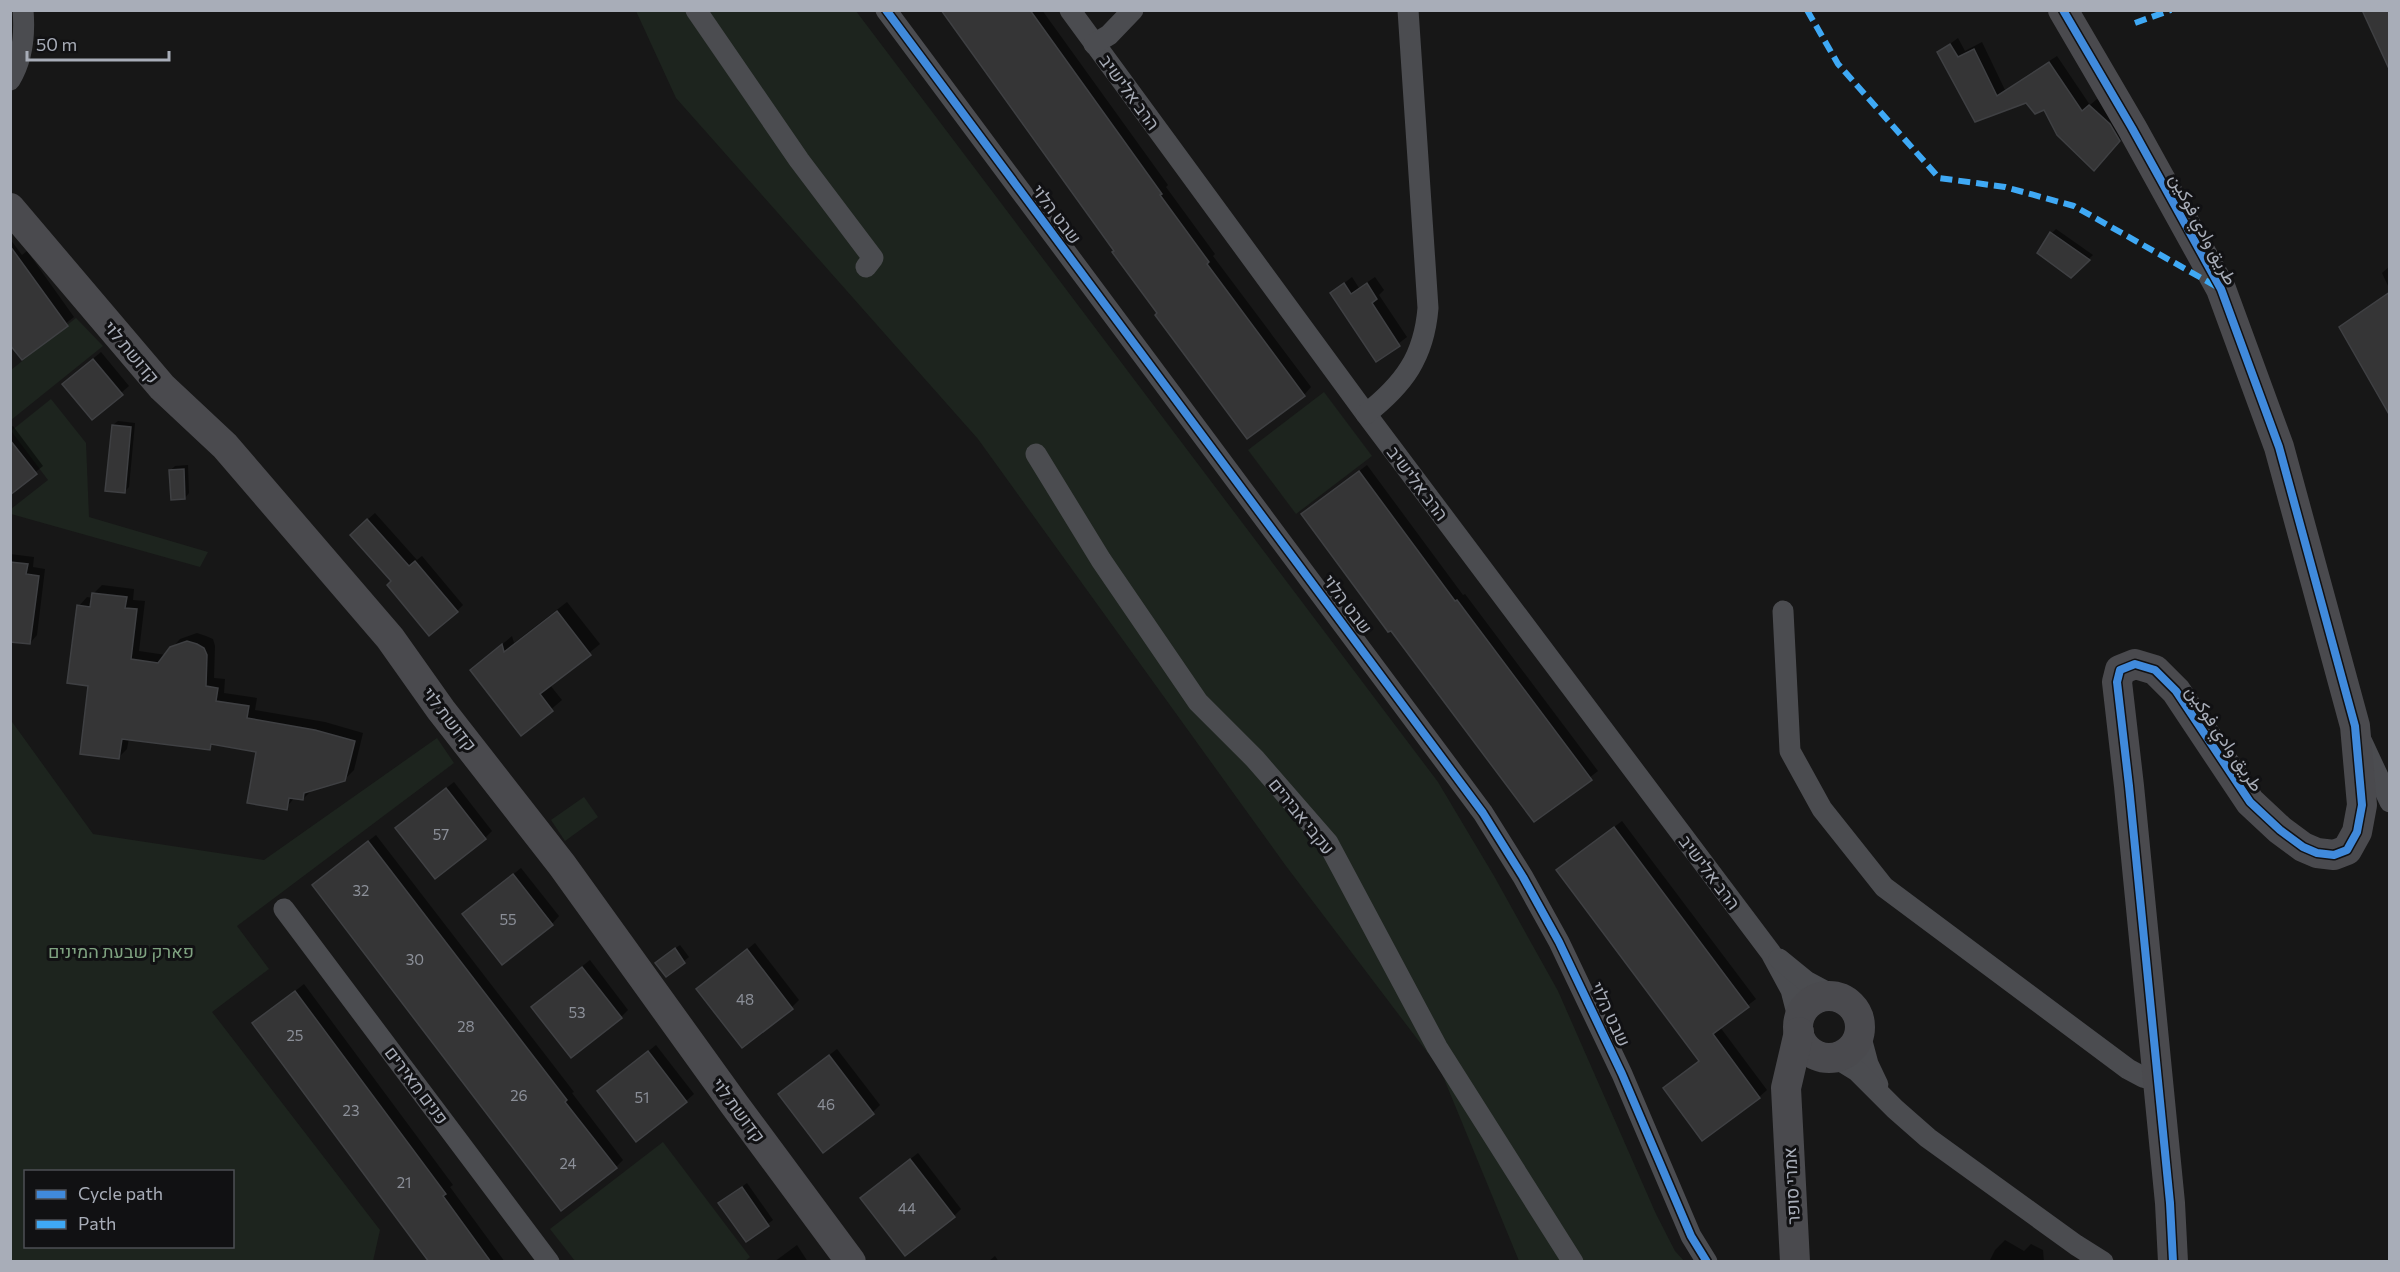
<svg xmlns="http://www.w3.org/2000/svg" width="2400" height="1272" font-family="Commissioner,Vazirmatn,Heebo,sans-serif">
  <rect width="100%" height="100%" fill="#171717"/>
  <!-- green -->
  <g fill="#1d241e" fill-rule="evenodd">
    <polygon points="636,11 856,11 1438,782 1494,876 1558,991 1656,1214 1675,1251 1684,1261 1519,1261 1440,1069 1286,866 978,439 676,98"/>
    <polygon points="76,318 103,346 11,420 11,370"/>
    <polygon points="1324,392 1372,456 1296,514 1248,450"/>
    <polygon points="51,399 86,443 89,517 208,552 200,567 11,514 11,509 48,480 11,431"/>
    <path d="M 10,719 L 93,834 L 264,860 L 437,738 L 454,763 L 237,926 L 269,969 L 212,1012 L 380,1230 L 373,1261 L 11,1261 ZM 26,1172 L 232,1172 L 232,1246 L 26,1246 Z"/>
    <polygon points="584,797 598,817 565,841 551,820"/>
    <polygon points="663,1142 750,1257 744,1262 575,1261 550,1229"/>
  </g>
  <!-- shadow -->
  <g fill="#0007">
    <polygon points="942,10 1042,10 1168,185 1166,187 1215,254 1213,256 1311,387 1304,395 1159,313"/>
    <polygon points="1958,38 1965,51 1982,42 2005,90 2057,56 2090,105 2097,99 2117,117 2126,133 2101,162 2044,108 2026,101 1976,120 1939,52"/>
    <polygon points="2056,229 2093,255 2071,276 2052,233"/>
    <polygon points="10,239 22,255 27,251 74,317 22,358 10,342"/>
    <polygon points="2390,266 2390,290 2382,273"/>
    <polygon points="1352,277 1359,288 1375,277 1384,290 1379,295 1407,337 1377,360 1332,293"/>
    <polygon points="2390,291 2390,398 2341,328"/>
    <polygon points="101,352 129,386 92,418 71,377"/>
    <polygon points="118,421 135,423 129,487 124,492 113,425"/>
    <polygon points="13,426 43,466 10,493 10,427"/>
    <polygon points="188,465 189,493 185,498 170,471 175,466"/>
    <polygon points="1367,465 1463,595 1465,594 1598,771 1535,820 1303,514"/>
    <polygon points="375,513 417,560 422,556 463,605 457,611 393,581 358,528"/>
    <polygon points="10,554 34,557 33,567 45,569 37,635 30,643 10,640"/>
    <polygon points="102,585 134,589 133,600 145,601 139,651 166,655 180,639 197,633 206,636 213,639 215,646 214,678 225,679 224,693 257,698 255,710 325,722 363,733 354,770 345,779 312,790 303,799 295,797 286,808 258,751 214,743 209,748 129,738 127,749 119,757 90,685 79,606 87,597 93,598 93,594"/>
    <polygon points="567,602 600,644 550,685 562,700 522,734 472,670 512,636 514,643"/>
    <polygon points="454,782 492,831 485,838 404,821"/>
    <polygon points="1622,821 1756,999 1720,1027 1767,1090 1759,1097 1665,1088 1700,1060 1558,870"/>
    <polygon points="376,835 574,1092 572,1093 623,1160 616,1167 321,878"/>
    <polygon points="521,868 559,916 552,924 464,914"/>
    <polygon points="755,943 799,1000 792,1007 698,989"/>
    <polygon points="680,945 689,957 667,975 662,958"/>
    <polygon points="590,960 628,1010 621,1017 541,999"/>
    <polygon points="304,984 453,1185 450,1187 505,1262 431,1262 254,1024"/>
    <polygon points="656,1045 694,1094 686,1101 599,1091"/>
    <polygon points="837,1049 880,1105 873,1112 780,1094"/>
    <polygon points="918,1153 961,1209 954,1216 870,1191"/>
    <polygon points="747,1183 773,1220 746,1240 725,1199"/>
    <polygon points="2005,1240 2024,1251 2031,1244 2043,1250 2044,1262 1989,1262 1995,1250"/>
    <polygon points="797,1245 808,1262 774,1262"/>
    <polygon points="995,1256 999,1262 988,1262"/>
  </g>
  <!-- building -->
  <g fill="#353536" stroke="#3f4043" stroke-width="1.5">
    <polygon points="941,10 1030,10 1162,194 1160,195 1209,262 1207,264 1305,396 1247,439 1155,315 1157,313 1112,252 1114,251"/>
    <polygon points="2362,10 2390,10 2390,71"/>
    <polygon points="1950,44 1958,57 1974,49 1997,96 2049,62 2082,111 2089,105 2110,124 2120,141 2094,171 2057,135 2044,110 2035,114 2026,103 1975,122 1937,52"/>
    <polygon points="2050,232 2090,260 2071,278 2037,253"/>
    <polygon points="10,246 68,326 22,360 10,345"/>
    <polygon points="1344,283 1351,294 1367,283 1377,299 1372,303 1400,346 1376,362 1330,293"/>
    <polygon points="2390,292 2390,416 2339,327"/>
    <polygon points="93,359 123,395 92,420 62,384"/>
    <polygon points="112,425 131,427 125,493 105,491"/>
    <polygon points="10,440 37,474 10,495"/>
    <polygon points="184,469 185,499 171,500 169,470"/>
    <polygon points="1359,471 1455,601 1457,600 1592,780 1534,822 1391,631 1388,632 1301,514"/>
    <polygon points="367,519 409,566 415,561 458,612 429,636 387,585 391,581 350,535"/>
    <polygon points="10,562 28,564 26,574 39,576 30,644 10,642"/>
    <polygon points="92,593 127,597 125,608 137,609 131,659 158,663 170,647 187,641 197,644 204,648 207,655 206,686 218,688 216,701 249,706 247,718 315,730 355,741 345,781 304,793 303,800 289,798 287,810 247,803 256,752 211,744 210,750 122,739 119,759 80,754 88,686 67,683 77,605 90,607"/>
    <polygon points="557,611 591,655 540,694 553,711 521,736 470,670 502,644 504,652"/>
    <polygon points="446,788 486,839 435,879 395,828"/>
    <polygon points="1614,827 1749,1007 1713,1034 1760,1098 1702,1141 1663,1088 1699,1061 1556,870"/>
    <polygon points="368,841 567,1100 565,1102 617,1168 561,1211 312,885"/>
    <polygon points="513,874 553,925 502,965 462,914"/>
    <polygon points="675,948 685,963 666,977 655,963"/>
    <polygon points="747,949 793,1009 742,1048 696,989"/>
    <polygon points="582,967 622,1018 571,1058 531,1007"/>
    <polygon points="295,991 446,1194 443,1196 491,1262 429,1262 252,1023"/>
    <polygon points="648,1051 687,1102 636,1142 597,1091"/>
    <polygon points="829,1055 874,1114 823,1153 778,1094"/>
    <polygon points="910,1159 955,1217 905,1256 860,1198"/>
    <polygon points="742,1187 769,1226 746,1242 718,1203"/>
  </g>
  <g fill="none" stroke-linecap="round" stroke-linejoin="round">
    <!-- street -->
    <g stroke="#4b4c50" stroke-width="21">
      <polyline points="696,10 799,160 873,258 866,267"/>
      <polyline points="886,10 1483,813 1523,877 1559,942 1622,1074 1691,1236 1707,1262"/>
      <polyline points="1070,10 1366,414 1771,953 1791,990 1799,1021"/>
      <polyline points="1094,44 1109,35 1133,10"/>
      <path d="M 10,80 C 23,59 25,34 23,10"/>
      <path d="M 1366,414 C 1404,384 1424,357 1428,308 L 1408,10"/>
      <polyline points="1036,454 1101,560 1198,702 1255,759 1328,843 1437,1047 1573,1262"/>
      <polyline points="1783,611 1790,751 1822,809 1884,887 2128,1069 2143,1077 2158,1081"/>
      <polyline points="2362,742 2390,802"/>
      <polyline points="284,909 549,1262"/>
      <polyline points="1779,959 1806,981 1834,996"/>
      <polyline points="1860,1034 1868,1064 1878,1085"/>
      <polyline points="1836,1058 1857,1071 1895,1109 1928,1138 2076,1245 2103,1262"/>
    </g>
    <!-- secondary -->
    <g stroke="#4a4a4e" stroke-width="30">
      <polyline points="2063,10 2132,128 2221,289 2279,447 2355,726 2362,805 2357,832 2347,850 2334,855 2317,853 2303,847 2280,830 2250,802 2176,691 2155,670 2135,664 2120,670 2117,682 2129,786 2170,1203 2173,1262"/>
      <polyline points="10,208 162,387 225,446 390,638 441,710 562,865 734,1104 851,1262"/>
      <circle cx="1829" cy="1027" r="31"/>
      <polyline points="1795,1262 1786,1088 1799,1032"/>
    </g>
    <!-- quiet -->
    <g stroke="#3fa9f5" stroke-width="6" stroke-dasharray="12 6" stroke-linecap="butt">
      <polyline points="1807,10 1838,64 1939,178 2005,187 2074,206 2219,288"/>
      <polyline points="2135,23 2171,10"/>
    </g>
    <!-- cycleway casing -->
    <g stroke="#111113" stroke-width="11">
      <g id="cycleway">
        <polyline points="886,10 1483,813 1523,877 1559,942 1622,1074 1691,1236 1707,1262"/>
        <polyline points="2063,10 2132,128 2221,289 2279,447 2355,726 2362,805 2357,832 2347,850 2334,855 2317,853 2303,847 2280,830 2250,802 2176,691 2155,670 2135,664 2120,670 2117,682 2129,786 2170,1203 2173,1262"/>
      </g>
    </g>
    <!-- cycleway -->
    <use href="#cycleway" stroke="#408adc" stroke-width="8"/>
  </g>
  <g text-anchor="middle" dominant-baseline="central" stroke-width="6" stroke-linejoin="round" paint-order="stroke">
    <!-- number labels -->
    <g font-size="15" fill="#8b8f98">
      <text x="441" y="834">57</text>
      <text x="361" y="890">32</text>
      <text x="508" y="919">55</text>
      <text x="415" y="959">30</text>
      <text x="745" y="999">48</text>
      <text x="577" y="1012">53</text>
      <text x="466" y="1026">28</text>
      <text x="295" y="1035">25</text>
      <text x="519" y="1095">26</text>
      <text x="642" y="1097">51</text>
      <text x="826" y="1104">46</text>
      <text x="351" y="1110">23</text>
      <text x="568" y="1163">24</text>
      <text x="404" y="1182">21</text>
      <text x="907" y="1208">44</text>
    </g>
    <!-- street labels -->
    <g font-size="18" fill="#a8adb8" stroke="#111113">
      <text transform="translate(1130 92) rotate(54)">הרב אלישיב</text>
      <text transform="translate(1057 214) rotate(53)">שבט הלוי</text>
      <text transform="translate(2204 229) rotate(62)">طريق وادي فوکين</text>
      <text transform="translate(132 352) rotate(50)">קדושת לוי</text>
      <text transform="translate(1418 483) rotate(53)">הרב אלישיב</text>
      <text transform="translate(1348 604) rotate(53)">שבט הלוי</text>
      <text transform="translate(450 719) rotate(52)">קדושת לוי</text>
      <text transform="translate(2225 738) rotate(56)">طريق وادي فوکين</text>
      <text transform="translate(1302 816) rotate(51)">עקבי אבירים</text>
      <text transform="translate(1710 872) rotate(53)">הרב אלישיב</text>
      <text transform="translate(1611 1014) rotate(65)">שבט הלוי</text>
      <text transform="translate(417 1085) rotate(53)">פנים מאירים</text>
      <text transform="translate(739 1110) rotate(53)">קדושת לוי</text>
      <text transform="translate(1791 1186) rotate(-93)">אמרי סופר</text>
    </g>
    <!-- park labels -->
    <g font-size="18" fill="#7fa381" stroke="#111113">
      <text x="121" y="951">פארק שבעת המינים</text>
    </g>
  </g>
  <!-- border -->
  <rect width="2400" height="1272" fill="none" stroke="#a8adb8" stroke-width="24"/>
  <!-- legend -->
  <rect x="24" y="1170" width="210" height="78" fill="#111113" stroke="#4d4f55" stroke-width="1.5"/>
  <rect x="36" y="1190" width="30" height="9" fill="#408adc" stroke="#4d4f55" stroke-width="1.5"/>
  <text x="78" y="1200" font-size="18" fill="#a8adb8">Cycle path</text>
  <rect x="36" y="1220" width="30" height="9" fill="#3fa9f5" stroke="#4d4f55" stroke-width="1.5"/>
  <text x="78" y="1230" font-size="18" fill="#a8adb8">Path</text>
  <!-- scale -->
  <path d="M27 51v9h142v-9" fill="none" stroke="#a8adb8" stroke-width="3"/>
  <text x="36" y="51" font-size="18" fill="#a8adb8" stroke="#111113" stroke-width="4.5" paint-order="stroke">50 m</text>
</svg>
